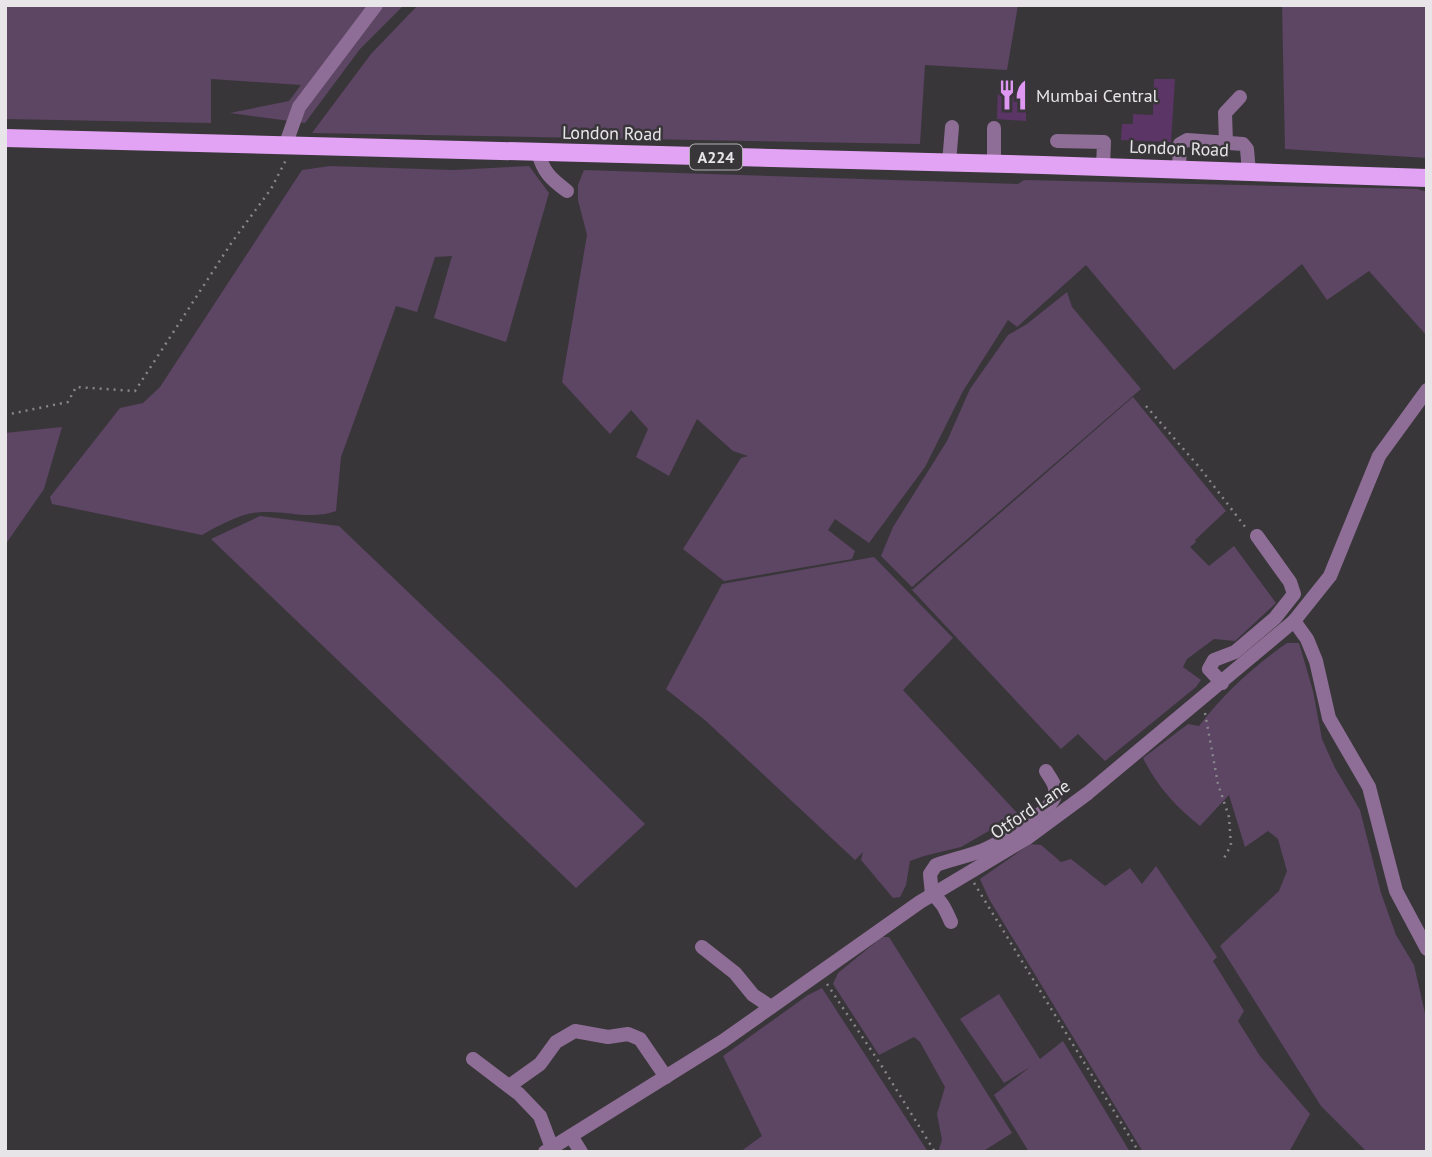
<svg xmlns="http://www.w3.org/2000/svg" width="1432" height="1157" font-family="'PT Sans',sans-serif">
  <rect width="100%" height="100%" fill="#39363a"/>
  <!-- green -->
  <g fill="#5d4564">
    <polygon points="5,5 404,5 360,49 305,123 230,113 289,101 301,85 211,79 211,123 5,119"/>
    <polygon points="418,5 1018,5 1007,70 925,65 920,144 312,133 371,54"/>
    <polygon points="1282,5 1427,5 1427,158 1285,149"/>
    <path d="M 330,166 L 454,170 L 529,166 L 549,193 L 506,342 L 434,318 L 452,256 L 435,257 L 417,312 L 396,306 L 341,457 L 336,511 C 310,520 290,511 264,512 C 242,512 220,525 202,535 L 52,504 L 50,497 L 120,408 L 143,403 L 160,387 L 302,170 Z"/>
    <polygon points="584,170 1018,184 1024,180 1417,189 1427,192 1427,336 1369,271 1327,300 1302,264 1174,370 1086,265 1017,327 1008,320 963,391 925,467 869,543 835,519 828,530 855,551 852,559 724,581 683,549 741,458 748,456 733,451 697,419 669,476 636,457 648,429 631,410 610,434 562,382 587,235 578,200 578,185"/>
    <polygon points="1067,292 1072,307 1141,389 912,587 881,556 893,527 947,441 970,389 1008,335 1027,324"/>
    <polygon points="1133,397 1226,511 1195,540 1196,542 1190,547 1209,566 1234,546 1276,603 1235,641 1214,639 1187,659 1183,667 1201,680 1196,687 1105,761 1078,734 1061,749 912,590"/>
    <polygon points="62,427 44,489 5,545 5,433"/>
    <polygon points="260,516 339,526 499,679 645,824 576,888 211,539"/>
    <polygon points="874,557 953,638 903,690 1018,814 961,847 924,856 910,861 906,885 900,897 893,898 861,860 863,852 855,860 706,721 666,689 722,584"/>
    <path d="M 1287,643 L 1299,643 L 1313,691 L 1322,739 L 1335,768 L 1360,810 L 1381,893 L 1396,935 L 1414,965 L 1427,1022 L 1427,1152 L 1367,1152 L 1321,1106 L 1220,946 L 1279,891 L 1287,871 L 1278,839 L 1268,831 L 1245,847 L 1229,795 L 1200,826 C 1176,807 1157,786 1143,758 L 1188,724 L 1199,726 C 1224,693 1254,666 1287,643 Z"/>
    <polygon points="1030,844 1041,845 1061,862 1071,859 1105,886 1130,868 1142,884 1156,866 1217,957 1213,961 1244,1011 1238,1021 1260,1056 1310,1114 1289,1152 1143,1152 989,899 980,879"/>
    <polygon points="882,937 889,937 1012,1133 982,1152 941,1152 939,1149 942,1140 937,1114 945,1087 920,1042 914,1037 879,1055 833,984 838,973"/>
    <polygon points="822,988 928,1152 740,1152 762,1136 723,1056 808,995"/>
    <polygon points="999,994 1040,1059 1063,1041 1130,1152 1029,1152 994,1095 1030,1067 1004,1083 960,1019"/>
  </g>
  <!-- building -->
  <g fill="#5c3567">
    <polygon points="1154,79 1175,79 1171,142 1121,140 1122,124 1133,124 1133,114 1153,115"/>
    <polygon points="998,86 1026,87 1026,121 997,119"/>
  </g>
  <g fill="none" stroke-linecap="round" stroke-linejoin="round">
    <!-- path -->
    <g stroke="#89868a" stroke-width="2.5" stroke-dasharray="2 5" stroke-linecap="butt">
      <polyline points="1146,406 1200,468 1246,528"/>
      <polyline points="5,415 68,402 76,387 135,391 232,242 271,189 286,160"/>
      <polyline points="1205,713 1218,784 1229,817 1231,845 1223,860"/>
      <polyline points="974,883 1139,1152"/>
      <polyline points="827,984 883,1068 935,1152"/>
    </g>
    <!-- minor -->
    <g stroke="#8e6e96" stroke-width="14">
      <polyline points="994,128 994,164"/>
      <polyline points="1057,141 1104,142 1103,167"/>
      <polyline points="1226,143 1225,113 1240,97"/>
      <polyline points="285,146 299,107 376,5"/>
      <path d="M 538,152 C 543,172 551,179 567,191"/>
      <polyline points="949,163 952,127"/>
      <polyline points="1179,169 1180,144 1187,140 1243,144 1247,149 1249,172"/>
      <polyline points="1294,621 1307,639 1316,661 1329,718 1369,787 1396,891 1427,949"/>
      <polyline points="1222,683 1209,669 1214,660 1235,652 1275,618 1294,594 1290,582 1257,536"/>
      <path d="M 951,922 C 946,911 942,900 932,895 L 930,874 L 936,865 C 950,860 964,857 978,852 C 995,847 1052,812 1055,795 C 1057,785 1050,778 1046,771"/>
      <polyline points="702,947 735,973 753,995 771,1007"/>
      <polyline points="473,1059 519,1094 540,1116 552,1148"/>
      <polyline points="509,1086 540,1064 556,1042 575,1031 608,1037 628,1034 640,1039 666,1077"/>
      <polyline points="571,1136 581,1152"/>
      <polyline points="545,1152 723,1041 920,902 1027,838 1088,793 1294,621 1330,576 1379,456 1427,390"/>
    </g>
    <!-- major -->
    <polyline stroke="#e3a3f5" stroke-width="18" points="5,138 1043,165 1427,178"/>
  </g>
  <!-- icons -->
  <defs>
    <g id="restaurant-bare" transform="scale(2.415)"><path d="M-5-6h1v4h1v-4h1v4h1v-4h1v5L-1.5 .5V6h-2V.5L-5-1ZM5-6V6H3V1.5H1.5Q1.5-4 5-6Z" fill="#df98f2" stroke="#39363a" stroke-width="2.5" paint-order="stroke"/></g>
  </defs>
  <g fill-rule="evenodd">
    <use href="#restaurant-bare" x="1013" y="95"/>
  </g>
  <g text-anchor="middle" dominant-baseline="central" stroke-width="5" stroke-linejoin="round" paint-order="stroke">
    <!-- shield labels -->
    <rect fill="#39363a" stroke="#b3b0b4" stroke-width="2" x="690" y="144.5" width="52" height="25" rx="5"/>
    <g font-size="16" font-weight="bold" fill="#e7e5e8">
      <text x="716" y="157">A224</text>
    </g>
    <!-- poi labels -->
    <g font-size="18" fill="#e7e5e8" stroke="#39363a" text-anchor="start">
      <text x="1036" y="95">Mumbai Central</text>
    </g>
    <!-- street labels -->
    <g font-size="18" fill="#e7e5e8" stroke="#39363a">
      <text transform="translate(612 133) rotate(1)">London Road</text>
      <text transform="translate(1179 148) rotate(2)">London Road</text>
      <text transform="translate(1030 809) rotate(-34)">Otford Lane</text>
    </g>
  </g>
  <!-- border -->
  <rect width="1432" height="1157" fill="none" stroke="#e7e5e8" stroke-width="14"/>
</svg>
